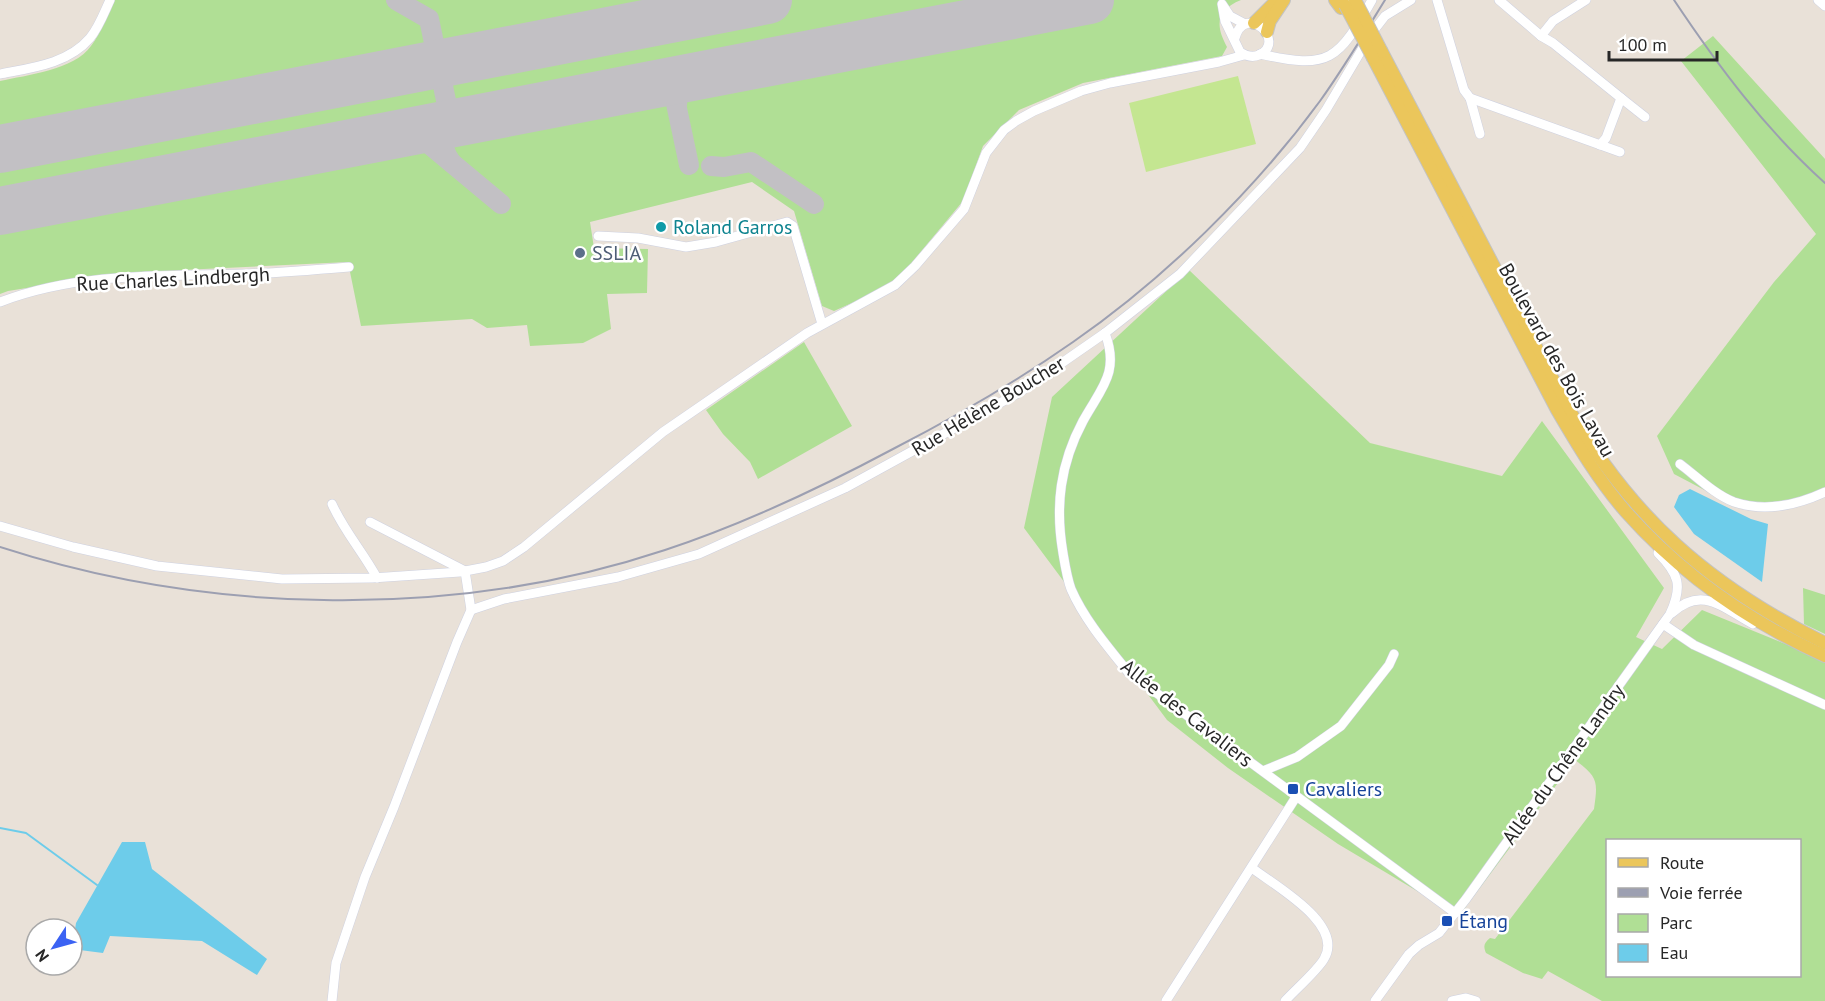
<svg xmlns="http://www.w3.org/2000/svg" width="1825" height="1001" font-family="'PT Sans',sans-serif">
  <rect width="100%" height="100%" fill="#e9e1d8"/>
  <!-- green -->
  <g fill="#b0df95" fill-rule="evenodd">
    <path d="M 115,0 L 1241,0 C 1216,10 1215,25 1227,47 L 1222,56 L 1083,83 L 1019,110 L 983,146 L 963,201 L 899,278 L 879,291 L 834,311 L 822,306 L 794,211 L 752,182 L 590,222 L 594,248 L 648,249 L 647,293 L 607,294 L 611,329 L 583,343 L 530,346 L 527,325 L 487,328 L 472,319 L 361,326 L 348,262 L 120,273 L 8,291 L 0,294 L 0,81 C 27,75 74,70 91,46 C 101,33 107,15 115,0 Z"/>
    <polygon points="1713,36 1825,159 1825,491 1768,510 1712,494 1674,474 1657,436 1774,282 1816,234 1681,61"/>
    <path d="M 1189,270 L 1370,443 L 1502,476 L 1542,421 L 1664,588 L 1636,637 L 1662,649 L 1702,610 L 1825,660 L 1825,1001 L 1602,1001 L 1548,971 L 1542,979 L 1523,973 L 1486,953 C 1483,946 1484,943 1490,938 L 1495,939 L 1594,809 C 1598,781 1598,777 1575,760 L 1459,916 L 1338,844 L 1228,768 L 1167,720 L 1024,528 L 1052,397 ZM 1608,840 L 1800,840 L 1800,976 L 1608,976 Z"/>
    <polygon points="804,342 852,426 758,479 750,462 723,434 706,410"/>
    <polygon points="1803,588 1825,595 1825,634 1804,624"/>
  </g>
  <!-- pitch -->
  <polygon fill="#c4e691" points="1238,76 1256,144 1146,172 1129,103"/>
  <!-- water -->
  <g fill="#6dccea">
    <polygon points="1690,489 1751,519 1768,524 1762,582 1694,534 1674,507 1679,495"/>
    <polygon points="122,842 145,842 152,869 267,959 257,975 202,941 110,936 103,953 72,949 76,923"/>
  </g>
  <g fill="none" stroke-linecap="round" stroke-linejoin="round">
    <!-- stream -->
    <polyline stroke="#6dccea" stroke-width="2" points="0,828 26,833 97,885"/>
    <!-- taxiway -->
    <g stroke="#c2c0c4" stroke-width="20">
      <polyline points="396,0 429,19 448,110 452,117 465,121"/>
      <polyline points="650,86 664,88 675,99 689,165"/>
      <path d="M 677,104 C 678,90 684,83 697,77"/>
      <polyline points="389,136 409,135 423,139 501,204"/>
      <path d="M 451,162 C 435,140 448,128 470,120"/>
      <polyline points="711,166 724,167 751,162 814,204"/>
    </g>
    <!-- runway -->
    <g stroke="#c2c0c4" stroke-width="48">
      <polyline points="0,149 768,0"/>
      <polyline points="0,211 1090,0"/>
    </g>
    <!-- minor casing -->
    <g stroke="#ced1e0" stroke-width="10">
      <g id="minor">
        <polyline points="1437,0 1464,90 1470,98 1480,134"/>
        <polyline points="1499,0 1541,36 1553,43 1621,98 1606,138 1600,145"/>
        <polyline points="1818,0 1825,6"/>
        <polyline points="1541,36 1553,21 1586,0"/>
        <path d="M 1235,38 C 1245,2 1288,41 1259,55 C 1252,58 1246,56 1240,52 L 1225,21 L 1222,4 L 1230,16 L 1245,24"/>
        <path d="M 1260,54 C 1330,70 1338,60 1372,0"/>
        <path d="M 0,74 C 31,68 68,64 90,38 C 99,27 104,13 110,0"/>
        <polyline points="1470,98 1620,152"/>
        <polyline points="1621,98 1645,117"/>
        <polyline points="598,236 638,238 686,247 716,242 787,222 793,226 822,324"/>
        <path d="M 0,302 C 78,272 162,276 244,274 C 279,273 314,270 349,267"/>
        <path d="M 1105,333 C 1120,373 1101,388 1083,421 C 1060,464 1055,506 1063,553 C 1065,565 1067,578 1071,589 C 1084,619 1107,646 1128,672 L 1455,913"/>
        <path d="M 1680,464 C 1696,476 1715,495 1734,502 C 1764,512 1797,505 1825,492"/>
        <path d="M 332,504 C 344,531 363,552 377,578"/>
        <polyline points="0,526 73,547 157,566 282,579 372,578 460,572 486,567 503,561 524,547 663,432 807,333 895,285 915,266 964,209 986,153 1004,130 1016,121 1034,111 1081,91 1110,83 1219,62 1244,55"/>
        <polyline points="471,610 504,599 618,577 699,554 845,488 1020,392 1105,333 1180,274 1300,148 1326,110 1371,34 1385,16 1411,0"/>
        <path d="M 1672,613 C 1702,585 1723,608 1753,624"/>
        <polyline points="1663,624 1694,645 1825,705"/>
        <polyline points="1263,771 1297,757 1341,726 1389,665 1394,654"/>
        <path d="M 1252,868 C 1275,886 1345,924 1324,959 C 1317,971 1295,990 1285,1001"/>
        <polyline points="332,1001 336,963 365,877 394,807 457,642 471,610 465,571 370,522"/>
        <polyline points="1166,1001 1296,797"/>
        <path d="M 1375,1001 L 1409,954 L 1419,945 L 1439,933 L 1466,899 L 1670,614 C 1683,586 1679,574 1658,553"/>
        <polyline points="1452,1001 1466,998 1476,1001"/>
      </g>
    </g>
    <!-- major casing -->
    <g stroke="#c3c3c3" stroke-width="14">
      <g id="major">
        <polyline points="1335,0 1341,8"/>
        <polyline points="1254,23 1274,3"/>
        <polyline points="1267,32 1270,21 1284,0"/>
        <path d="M 1382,52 L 1566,404 C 1630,517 1709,586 1825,643"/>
        <path d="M 1373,58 L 1557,410 C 1578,446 1599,481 1626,512 C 1681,574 1750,622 1825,656"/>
      </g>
    </g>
    <!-- minor -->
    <use href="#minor" stroke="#fff" stroke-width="9"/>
    <!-- major -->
    <use href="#major" stroke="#ebc65b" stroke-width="12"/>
    <!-- rail -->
    <g stroke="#9c9fb1" stroke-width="2">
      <path d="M 1674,0 C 1718,66 1766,130 1825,183"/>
      <path d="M 0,547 C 210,615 455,620 665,550 C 744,524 820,488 893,449 C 955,417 1016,382 1073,342 C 1164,279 1254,191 1320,101 C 1343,69 1364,34 1385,0"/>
    </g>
    <!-- major-bridge casing -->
    <g stroke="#c3c3c3" stroke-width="14" stroke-linecap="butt">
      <g id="major-bridge">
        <polyline points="1355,0 1382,52"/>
        <polyline points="1345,5 1373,58"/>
      </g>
    </g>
    <!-- major-bridge -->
    <use href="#major-bridge" stroke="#ebc65b" stroke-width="12"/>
  </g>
  <!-- markers -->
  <circle fill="#0f9aa8" stroke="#fff" stroke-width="2" cx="661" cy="227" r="6"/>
  <circle fill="#5c6f8a" stroke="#fff" stroke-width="2" cx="580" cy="253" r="6"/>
  <g fill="#1a4fb4" stroke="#fff" stroke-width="2">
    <rect x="1287" y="783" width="12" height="12" rx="3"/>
    <rect x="1441" y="915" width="12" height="12" rx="3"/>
  </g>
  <g text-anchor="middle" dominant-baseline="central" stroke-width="5" stroke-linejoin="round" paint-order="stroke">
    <!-- culture labels -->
    <g font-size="20" fill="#0d838f" stroke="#fff" text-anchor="start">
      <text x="673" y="227">Roland Garros</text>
    </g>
    <!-- service labels -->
    <g font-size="20" fill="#4e5e75" stroke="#fff" text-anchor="start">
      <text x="592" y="253">SSLIA</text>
    </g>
    <!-- street labels -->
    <g font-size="20" fill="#272727" stroke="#fff">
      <text transform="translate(173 279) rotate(-3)">Rue Charles Lindbergh</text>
      <text transform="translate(1557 360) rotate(61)">Boulevard des Bois Lavau</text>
      <text transform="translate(988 406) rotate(-31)">Rue Hélène Boucher</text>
      <text transform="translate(1187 713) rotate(38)">Allée des Cavaliers</text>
      <text transform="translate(1563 764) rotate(-54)">Allée du Chêne Landry</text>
    </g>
    <!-- transit labels -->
    <g font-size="20" fill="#164399" stroke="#fff" text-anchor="start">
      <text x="1305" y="789">Cavaliers</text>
      <text x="1459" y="921">Étang</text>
    </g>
  </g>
  <!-- legend -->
  <rect x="1606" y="839" width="195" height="138" fill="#ffffff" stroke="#a9a9a9" stroke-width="1.5"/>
  <rect x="1618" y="858" width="30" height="9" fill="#ebc65b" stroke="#a9a9a9" stroke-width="1.5"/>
  <text x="1660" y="869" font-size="18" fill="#272727">Route</text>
  <rect x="1618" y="888" width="30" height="9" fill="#9c9fb1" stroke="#a9a9a9" stroke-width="1.5"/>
  <text x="1660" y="899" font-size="18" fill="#272727">Voie ferrée</text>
  <rect x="1618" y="914" width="30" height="18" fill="#b0df95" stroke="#a9a9a9" stroke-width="1.5"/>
  <text x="1660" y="929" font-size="18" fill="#272727">Parc</text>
  <rect x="1618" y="944" width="30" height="18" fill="#6dccea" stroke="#a9a9a9" stroke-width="1.5"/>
  <text x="1660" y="959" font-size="18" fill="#272727">Eau</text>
  <!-- north arrow -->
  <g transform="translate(54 947) rotate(234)"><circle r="28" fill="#ffffff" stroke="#a9a9a9" stroke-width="1.5"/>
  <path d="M0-4.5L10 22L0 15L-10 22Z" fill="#3b62f3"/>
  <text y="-9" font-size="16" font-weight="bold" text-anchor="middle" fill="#272727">N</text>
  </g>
  <!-- scale -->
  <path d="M1609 51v9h108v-9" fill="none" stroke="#272727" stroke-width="3"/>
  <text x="1618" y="51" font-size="18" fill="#272727" stroke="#ffffff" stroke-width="4.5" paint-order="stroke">100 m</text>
</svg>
